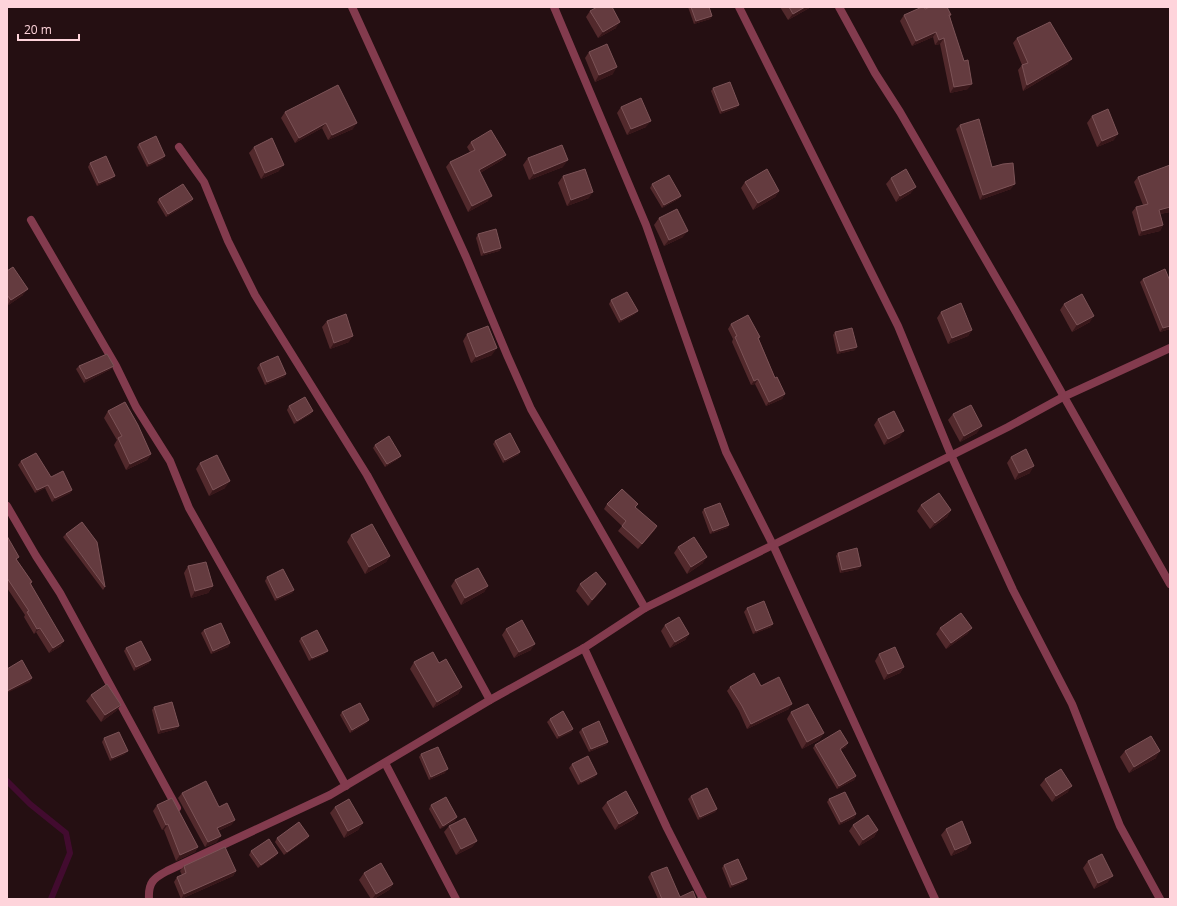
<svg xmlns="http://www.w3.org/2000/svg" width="1177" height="906" font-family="'Open Sans',sans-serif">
  <rect width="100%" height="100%" fill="#250f12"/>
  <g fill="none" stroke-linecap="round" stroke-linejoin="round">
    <!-- stream -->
    <polyline stroke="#420b2f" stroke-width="6" points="7,781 30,804 66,833 70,853 51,899"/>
    <!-- street -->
    <g stroke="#833b4e" stroke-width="8">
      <polyline points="352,7 466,257 507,355 531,409 645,608"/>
      <polyline points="554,7 646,225 726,452 773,545 935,899"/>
      <polyline points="739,7 898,326 951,455 1013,590 1072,704 1120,826 1160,899"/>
      <polyline points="839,7 875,73 900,112 1016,312 1170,584"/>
      <polyline points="179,147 204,182 228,241 255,295 367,475 490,700"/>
      <polyline points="31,220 116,366 136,407 170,461 189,508 346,786"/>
      <polyline points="7,506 36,556 60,593 177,808"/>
      <polyline points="584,648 667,828 703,899"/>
      <polyline points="385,763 456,899"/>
      <path d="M 149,899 C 148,882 154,878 167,871 L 330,795 L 490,700 L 584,648 L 645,608 L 773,545 L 1008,427 L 1063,397 L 1170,348"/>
    </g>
  </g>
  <!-- wall -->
  <g fill="#52292c">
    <polygon points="688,7 709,7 712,16 710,19 694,24"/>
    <polygon points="780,7 811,7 788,20"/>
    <polygon points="925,9 951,15 950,16 968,89 950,93 940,44 935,45 933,37 912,46 900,21 904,15"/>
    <polygon points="590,11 616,28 598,38 586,17"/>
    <polygon points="1017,38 1068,64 1023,91 1018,70 1022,65 1013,43"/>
    <polygon points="589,52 613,74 595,82 585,58"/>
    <polygon points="713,88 739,105 736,108 720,114 711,91"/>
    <polygon points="621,107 646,127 627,135 617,113"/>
    <polygon points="285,112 353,129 328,140 322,128 295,143 281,118"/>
    <polygon points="1092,116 1114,140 1097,147 1087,123"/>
    <polygon points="960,125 992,167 1011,189 980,200 956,129"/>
    <polygon points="471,142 506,155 502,160 480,173 488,201 468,212 446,167 450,162 470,152 467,147"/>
    <polygon points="139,144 163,159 147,167 137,147"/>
    <polygon points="254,147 279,171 261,179 249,153"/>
    <polygon points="528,158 563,167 529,180 523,165"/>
    <polygon points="90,163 112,179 97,186 88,167"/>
    <polygon points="563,176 589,198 567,206 558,183"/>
    <polygon points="1138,177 1170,212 1160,214 1163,225 1160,231 1139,236 1132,212 1136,207 1143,205 1134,182"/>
    <polygon points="891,178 911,193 896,202 886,184"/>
    <polygon points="745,182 779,191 775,197 753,210 741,188"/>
    <polygon points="652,184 681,196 678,199 662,208 650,188"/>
    <polygon points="159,199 193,199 191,202 166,217 157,202"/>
    <polygon points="659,218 683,237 664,246 654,225"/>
    <polygon points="478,234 501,248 499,251 481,256 476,238"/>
    <polygon points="7,271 23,295 7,306"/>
    <polygon points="1143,279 1170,281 1170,329 1160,332 1140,282"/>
    <polygon points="611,300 635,314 619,323 609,304"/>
    <polygon points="1064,304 1090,322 1072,332 1060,310"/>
    <polygon points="941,312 972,330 968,336 948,344 937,318"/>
    <polygon points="327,321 349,342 330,349 322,327"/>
    <polygon points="731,324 760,337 759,339 775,378 785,394 782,399 766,406 755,384 751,385 732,342 733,339 728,329"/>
    <polygon points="835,332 855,350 837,354 833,335"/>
    <polygon points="467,334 492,355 471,363 463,341"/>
    <polygon points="260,364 286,374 284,377 265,385 257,368"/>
    <polygon points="79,366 111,369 84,383 76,369"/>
    <polygon points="289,406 311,414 294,424 287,410"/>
    <polygon points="108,411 151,454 147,460 126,470 114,445 117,440 104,418"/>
    <polygon points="953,414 977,433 960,442 948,420"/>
    <polygon points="878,419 900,437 884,445 874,425"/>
    <polygon points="495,441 520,452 518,455 503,463 493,444"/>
    <polygon points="375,445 398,459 385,467 373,448"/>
    <polygon points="1011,457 1030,473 1015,480 1007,463"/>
    <polygon points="21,461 51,477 72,490 70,493 52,502 45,488 35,493 18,465"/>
    <polygon points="200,463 225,488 209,496 196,469"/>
    <polygon points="607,504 638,504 635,508 657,526 654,531 638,549 618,531 622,526 604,509"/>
    <polygon points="921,505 951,510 947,517 930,529 917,511"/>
    <polygon points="704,509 729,525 727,528 710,534 702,512"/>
    <polygon points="66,534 105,587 103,590 63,537"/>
    <polygon points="351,535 390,556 386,562 365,574 347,542"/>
    <polygon points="7,536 17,560 32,582 31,584 61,646 49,653 36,632 34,634 24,617 25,615 7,588"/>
    <polygon points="678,547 703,563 687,574 674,553"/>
    <polygon points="838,553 859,569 840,573 836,556"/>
    <polygon points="188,566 213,586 208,593 191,598 184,573"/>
    <polygon points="267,577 294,590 292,593 275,601 265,581"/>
    <polygon points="455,580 488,586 484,592 461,605 451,586"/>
    <polygon points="580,584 606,584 601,591 588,606 576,591"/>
    <polygon points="747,608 771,627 753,634 744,612"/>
    <polygon points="665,625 689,634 685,640 670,648 661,631"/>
    <polygon points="940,628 972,628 967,634 946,649 936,634"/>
    <polygon points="506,629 531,650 514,658 502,635"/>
    <polygon points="204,630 230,643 228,647 211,654 201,633"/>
    <polygon points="301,638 325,654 309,661 299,641"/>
    <polygon points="126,648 149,663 134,671 124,651"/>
    <polygon points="879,654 904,667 900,673 884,680 875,661"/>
    <polygon points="414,662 439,663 462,687 458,694 433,708 410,669"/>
    <polygon points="761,686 789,709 747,729 739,711 727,691 730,687"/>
    <polygon points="91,695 121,705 116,711 101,722 86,701"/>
    <polygon points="154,707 179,726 176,729 158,734 152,710"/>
    <polygon points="342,712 367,723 350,733 340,715"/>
    <polygon points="791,712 824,733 819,740 802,749 787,719"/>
    <polygon points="550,719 573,729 571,732 557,739 547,722"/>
    <polygon points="582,729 608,742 606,745 589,752 579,732"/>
    <polygon points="104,738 125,754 110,761 102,742"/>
    <polygon points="815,745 846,747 841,750 856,776 854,780 837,789 813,748"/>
    <polygon points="1125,751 1156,758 1129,773 1120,757"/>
    <polygon points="421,754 445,773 429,780 419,757"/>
    <polygon points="572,764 595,777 578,785 569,768"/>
    <polygon points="1045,779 1068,792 1052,802 1040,785"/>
    <polygon points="182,793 219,807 235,820 231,825 218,831 217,842 205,847 178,798"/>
    <polygon points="691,796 717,809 715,812 698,820 688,799"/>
    <polygon points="829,799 856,814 854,818 839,825 827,802"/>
    <polygon points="607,802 638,813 634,819 615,830 602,808"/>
    <polygon points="157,805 198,847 195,852 176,861 164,830 162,830 153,811"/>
    <polygon points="431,805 455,821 440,829 429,809"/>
    <polygon points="335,807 363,823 358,830 344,838 330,813"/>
    <polygon points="853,825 878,830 874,837 859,846 849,831"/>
    <polygon points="449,826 477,841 472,847 456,855 444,832"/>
    <polygon points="946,829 967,849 951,856 941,835"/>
    <polygon points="309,836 307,839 284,855 275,842 277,838"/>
    <polygon points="251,851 276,856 258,868 249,855"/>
    <polygon points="1088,861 1108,882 1094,889 1083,868"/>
    <polygon points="724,865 744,882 730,888 722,868"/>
    <polygon points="184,866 236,871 233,876 181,899 174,882 177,877 182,875 180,871"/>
    <polygon points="364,873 393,884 389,890 374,899 371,899 359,880"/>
    <polygon points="651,873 680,897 701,899 658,899 648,877"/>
  </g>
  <!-- shaded-wall -->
  <g fill="#38171a">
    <polygon points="805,7 811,7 788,20 793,14"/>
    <polygon points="712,16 710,19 694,24 696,21"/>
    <polygon points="620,22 616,28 598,38 603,32"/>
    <polygon points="936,32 933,37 912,46 916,41"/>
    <polygon points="944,38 940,44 935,45 939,40"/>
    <polygon points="1072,59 1068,64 1023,91 1027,85"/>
    <polygon points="617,67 613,74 595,82 599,75"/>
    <polygon points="972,84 968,89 950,93 954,87"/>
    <polygon points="739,105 736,108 720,114 722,111"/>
    <polygon points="651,121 646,127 627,135 631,129"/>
    <polygon points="326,123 322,128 295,143 299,138"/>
    <polygon points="357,123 353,129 328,140 332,135"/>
    <polygon points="1118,134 1114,140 1097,147 1102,141"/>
    <polygon points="506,155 502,160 475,176 479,170"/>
    <polygon points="165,156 163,159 147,167 149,164"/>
    <polygon points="568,160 563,167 529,180 534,174"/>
    <polygon points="284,165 279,171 261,179 265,173"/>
    <polygon points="115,176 112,179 97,186 99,183"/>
    <polygon points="1015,184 1011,189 980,200 983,195"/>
    <polygon points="916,187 911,193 896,202 900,196"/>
    <polygon points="779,191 775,197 753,210 758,203"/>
    <polygon points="593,192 589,198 567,206 571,200"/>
    <polygon points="492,196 488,201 468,212 472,206"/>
    <polygon points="681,196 678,199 662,208 664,205"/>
    <polygon points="193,199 191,202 166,217 168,214"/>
    <polygon points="1170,207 1170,212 1155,215 1159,210"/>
    <polygon points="1163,225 1160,231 1139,236 1142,231"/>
    <polygon points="688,231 683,237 664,246 669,240"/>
    <polygon points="501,248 499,251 481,256 484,253"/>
    <polygon points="28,289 23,295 7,306 11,300"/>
    <polygon points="638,311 635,314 619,323 621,320"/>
    <polygon points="1094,316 1090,322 1072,332 1077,325"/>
    <polygon points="1170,326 1170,329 1160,332 1163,328"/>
    <polygon points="972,330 968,336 948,344 952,338"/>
    <polygon points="353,336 349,342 330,349 334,343"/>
    <polygon points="857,347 855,350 837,354 840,351"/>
    <polygon points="497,348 492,355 471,363 476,357"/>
    <polygon points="114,366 111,369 84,383 86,379"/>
    <polygon points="286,374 284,377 265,385 267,382"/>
    <polygon points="758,379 755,384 751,385 754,381"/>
    <polygon points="785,394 782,399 766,406 769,402"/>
    <polygon points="313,411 311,414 294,424 297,421"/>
    <polygon points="982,426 977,433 960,442 964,436"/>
    <polygon points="904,431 900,437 884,445 888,439"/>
    <polygon points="520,452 518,455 503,463 505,460"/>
    <polygon points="151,454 147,460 126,470 130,464"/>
    <polygon points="401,456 398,459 385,467 387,464"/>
    <polygon points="1034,466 1030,473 1015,480 1019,473"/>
    <polygon points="230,481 225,488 209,496 213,490"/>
    <polygon points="48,485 45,488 35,493 37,490"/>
    <polygon points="72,490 70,493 52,502 55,498"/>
    <polygon points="951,510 947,517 930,529 935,523"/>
    <polygon points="729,525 727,528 710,534 713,531"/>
    <polygon points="657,526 654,531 638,549 642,544"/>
    <polygon points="390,556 386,562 365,574 369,567"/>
    <polygon points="707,557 703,563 687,574 691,567"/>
    <polygon points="861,566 859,569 840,573 842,570"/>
    <polygon points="606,584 601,591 588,606 592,600"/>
    <polygon points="213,586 208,593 191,598 195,591"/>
    <polygon points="488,586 484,592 461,605 465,598"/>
    <polygon points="294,590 292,593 275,601 277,598"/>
    <polygon points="773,624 771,627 753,634 756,631"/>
    <polygon points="40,628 34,634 37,629"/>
    <polygon points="972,628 967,634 946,649 951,643"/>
    <polygon points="689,634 685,640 670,648 675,642"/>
    <polygon points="64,641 61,646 49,653 53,648"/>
    <polygon points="230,643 228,647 211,654 213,651"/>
    <polygon points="535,644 531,650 514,658 519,652"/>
    <polygon points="328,651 325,654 309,661 312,658"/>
    <polygon points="151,660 149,663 134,671 136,667"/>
    <polygon points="904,667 900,673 884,680 888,674"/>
    <polygon points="32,678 30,682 7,693 7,691"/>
    <polygon points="462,687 458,694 433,708 437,702"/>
    <polygon points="792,704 789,709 747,729 751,724"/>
    <polygon points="121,705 116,711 101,722 105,715"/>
    <polygon points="369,720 367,723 350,733 352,730"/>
    <polygon points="179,726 176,729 158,734 161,730"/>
    <polygon points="573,729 571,732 557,739 559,736"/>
    <polygon points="824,733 819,740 802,749 807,742"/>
    <polygon points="608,742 606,745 589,752 591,749"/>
    <polygon points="848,743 846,747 837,752 840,749"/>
    <polygon points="128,751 125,754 110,761 112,758"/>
    <polygon points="1160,751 1156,758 1129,773 1134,767"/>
    <polygon points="448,769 445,773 429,780 431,777"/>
    <polygon points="597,774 595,777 578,785 581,782"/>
    <polygon points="856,776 854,780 837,789 839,786"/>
    <polygon points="1072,786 1068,792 1052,802 1056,796"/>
    <polygon points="717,809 715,812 698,820 700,817"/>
    <polygon points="638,813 634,819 615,830 619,824"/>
    <polygon points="856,814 854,818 839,825 841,822"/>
    <polygon points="457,817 455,821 440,829 443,826"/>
    <polygon points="235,820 231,825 213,833 217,828"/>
    <polygon points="363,823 358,830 344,838 348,831"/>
    <polygon points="168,824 164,830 162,830 166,825"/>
    <polygon points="878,830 874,837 859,846 863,840"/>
    <polygon points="221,836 217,842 205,847 208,842"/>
    <polygon points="309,836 307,839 284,855 287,852"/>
    <polygon points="477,841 472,847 456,855 461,849"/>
    <polygon points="971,843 967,849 951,856 955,850"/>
    <polygon points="198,847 195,852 176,861 180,855"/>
    <polygon points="278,853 276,856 258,868 261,865"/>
    <polygon points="236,871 233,876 181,899 184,894"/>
    <polygon points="1113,876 1108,882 1094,889 1098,883"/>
    <polygon points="747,879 744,882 730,888 732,885"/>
    <polygon points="393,884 389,890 374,899 372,899 376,894"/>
  </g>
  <!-- building -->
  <g fill="#643b3f" stroke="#7c5357">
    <polygon points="597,7 612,7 620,22 603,32 590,11"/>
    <polygon points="691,7 709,7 712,16 696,21"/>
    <polygon points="789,7 805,7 793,14"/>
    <polygon points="922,7 924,7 925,9 930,7 947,7 951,15 949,15 964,61 968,60 972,84 954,87 944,38 939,40 936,32 916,41 904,15"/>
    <polygon points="1050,22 1072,59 1027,85 1022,65 1028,63 1017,38"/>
    <polygon points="607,44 617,67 599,75 589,52"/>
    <polygon points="730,82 739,105 722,111 713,88"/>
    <polygon points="338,85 357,123 332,135 326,123 299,138 285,112"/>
    <polygon points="641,98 651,121 631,129 621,107"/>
    <polygon points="1108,109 1118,134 1102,141 1092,116"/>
    <polygon points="979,119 992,167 1003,164 1013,163 1015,184 983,195 960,125"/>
    <polygon points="491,130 506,155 479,170 492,196 472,206 450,162 475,150 471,142"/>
    <polygon points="156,136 165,156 149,164 139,144"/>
    <polygon points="272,138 284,165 265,173 254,147"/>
    <polygon points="562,145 568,160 534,174 528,158"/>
    <polygon points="106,156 115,176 99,183 90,163"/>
    <polygon points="1170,165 1170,207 1159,210 1163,225 1142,231 1136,207 1148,204 1138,177"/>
    <polygon points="585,169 593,192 571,200 563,176"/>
    <polygon points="767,169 779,191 758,203 745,182"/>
    <polygon points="906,169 916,187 900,196 891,178"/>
    <polygon points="669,175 681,196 664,205 652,184"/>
    <polygon points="183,184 193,199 168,214 159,199"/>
    <polygon points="677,209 688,231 669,240 659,218"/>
    <polygon points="496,229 501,248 484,253 478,234"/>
    <polygon points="13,267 28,289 11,300 7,295 7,271"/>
    <polygon points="1165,269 1170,281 1170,326 1163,328 1143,279"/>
    <polygon points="627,292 638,311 621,320 611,300"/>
    <polygon points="1082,294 1094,316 1077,325 1064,304"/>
    <polygon points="961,303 972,330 952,338 941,312"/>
    <polygon points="346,314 353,336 334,343 327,321"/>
    <polygon points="748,315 760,337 758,338 775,378 777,377 785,394 769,402 758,379 754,381 735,337 737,336 731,324"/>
    <polygon points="488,326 497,348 476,357 467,334"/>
    <polygon points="852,328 857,347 840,351 835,332"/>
    <polygon points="107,354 114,366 86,379 79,366"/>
    <polygon points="278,356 286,374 267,382 260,364"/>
    <polygon points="305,397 313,411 297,421 289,406"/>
    <polygon points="125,402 138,425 151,454 130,464 118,438 122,436 108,411"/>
    <polygon points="971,405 982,426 964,436 953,414"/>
    <polygon points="894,411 904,431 888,439 878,419"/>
    <polygon points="510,433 520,452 505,460 495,441"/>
    <polygon points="389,436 401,456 387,464 375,445"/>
    <polygon points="1026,449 1034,466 1019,473 1011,457"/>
    <polygon points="36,453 51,477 63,471 72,490 55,498 48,485 37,490 21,461"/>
    <polygon points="217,455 230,481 213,490 200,463"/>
    <polygon points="622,489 638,504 635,507 657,526 642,544 622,526 626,521 607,504"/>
    <polygon points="939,493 951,510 935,523 921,505"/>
    <polygon points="720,503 729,525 713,531 704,509"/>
    <polygon points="82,522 97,542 105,587 66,534"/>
    <polygon points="372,524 390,556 369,567 351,535"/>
    <polygon points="7,536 19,557 16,559 32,582 30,583 64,641 53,648 40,628 37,629 27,612 29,611 7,578"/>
    <polygon points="694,537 707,557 691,567 678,547"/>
    <polygon points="857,548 861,566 842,570 838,553"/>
    <polygon points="206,562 213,586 195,591 188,566"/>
    <polygon points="478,568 488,586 465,598 455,580"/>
    <polygon points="283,569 294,590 277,598 267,577"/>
    <polygon points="596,572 606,584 592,600 580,584"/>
    <polygon points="764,601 773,624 756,631 747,608"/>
    <polygon points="961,613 972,628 951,643 940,628"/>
    <polygon points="679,617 689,634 675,642 665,625"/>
    <polygon points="522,620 535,644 519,652 506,629"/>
    <polygon points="221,623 230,643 213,651 204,630"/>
    <polygon points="317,630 328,651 312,658 301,638"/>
    <polygon points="141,641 151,660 136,667 126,648"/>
    <polygon points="895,647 904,667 888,674 879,654"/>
    <polygon points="433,652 439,663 446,659 462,687 437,702 414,662"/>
    <polygon points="22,660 32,678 7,691 7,669"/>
    <polygon points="754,673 761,686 779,677 792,704 751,724 742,706 730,687"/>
    <polygon points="107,684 121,705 105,715 91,695"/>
    <polygon points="172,702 179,726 161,730 154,707"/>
    <polygon points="360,703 369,720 352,730 342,712"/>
    <polygon points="808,704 824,733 807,742 791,712"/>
    <polygon points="563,711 573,729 559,736 550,719"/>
    <polygon points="599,721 608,742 591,749 582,729"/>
    <polygon points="840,730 848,743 840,749 856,776 839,786 815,745"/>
    <polygon points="119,732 128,751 112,758 104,738"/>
    <polygon points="1151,736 1160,751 1134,767 1125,751"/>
    <polygon points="438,747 448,769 431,777 421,754"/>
    <polygon points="588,756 597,774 581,782 572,764"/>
    <polygon points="1061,769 1072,786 1056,796 1045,779"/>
    <polygon points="206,781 219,807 227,803 235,820 217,828 221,836 208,842 182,793"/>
    <polygon points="707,788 717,809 700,817 691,796"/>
    <polygon points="626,791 638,813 619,824 607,802"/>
    <polygon points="845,792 856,814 841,822 829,799"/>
    <polygon points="446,797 457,817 443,826 431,805"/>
    <polygon points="172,798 198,847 180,855 168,824 166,825 157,805"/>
    <polygon points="349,799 363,823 348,831 335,807"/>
    <polygon points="868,815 878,830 863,840 853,825"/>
    <polygon points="465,818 477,841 461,849 449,826"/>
    <polygon points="962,821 971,843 955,850 946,829"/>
    <polygon points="299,822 309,836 287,852 277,838"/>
    <polygon points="269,839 278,853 261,865 251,851"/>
    <polygon points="225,847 236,871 184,894 177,877 186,873 184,866"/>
    <polygon points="1102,854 1113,876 1098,883 1088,861"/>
    <polygon points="738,859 747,879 732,885 724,865"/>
    <polygon points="381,863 393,884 376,894 364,873"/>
    <polygon points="667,867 680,897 693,891 696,899 700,897 701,899 662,899 651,873"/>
  </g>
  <!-- border -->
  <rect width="1177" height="906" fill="none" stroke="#fed4db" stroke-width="16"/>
  <!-- scale -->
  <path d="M18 34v6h61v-6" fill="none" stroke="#fed4db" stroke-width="2"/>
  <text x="24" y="34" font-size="12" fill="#fed4db" stroke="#250f12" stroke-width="3" paint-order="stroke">20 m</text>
</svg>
